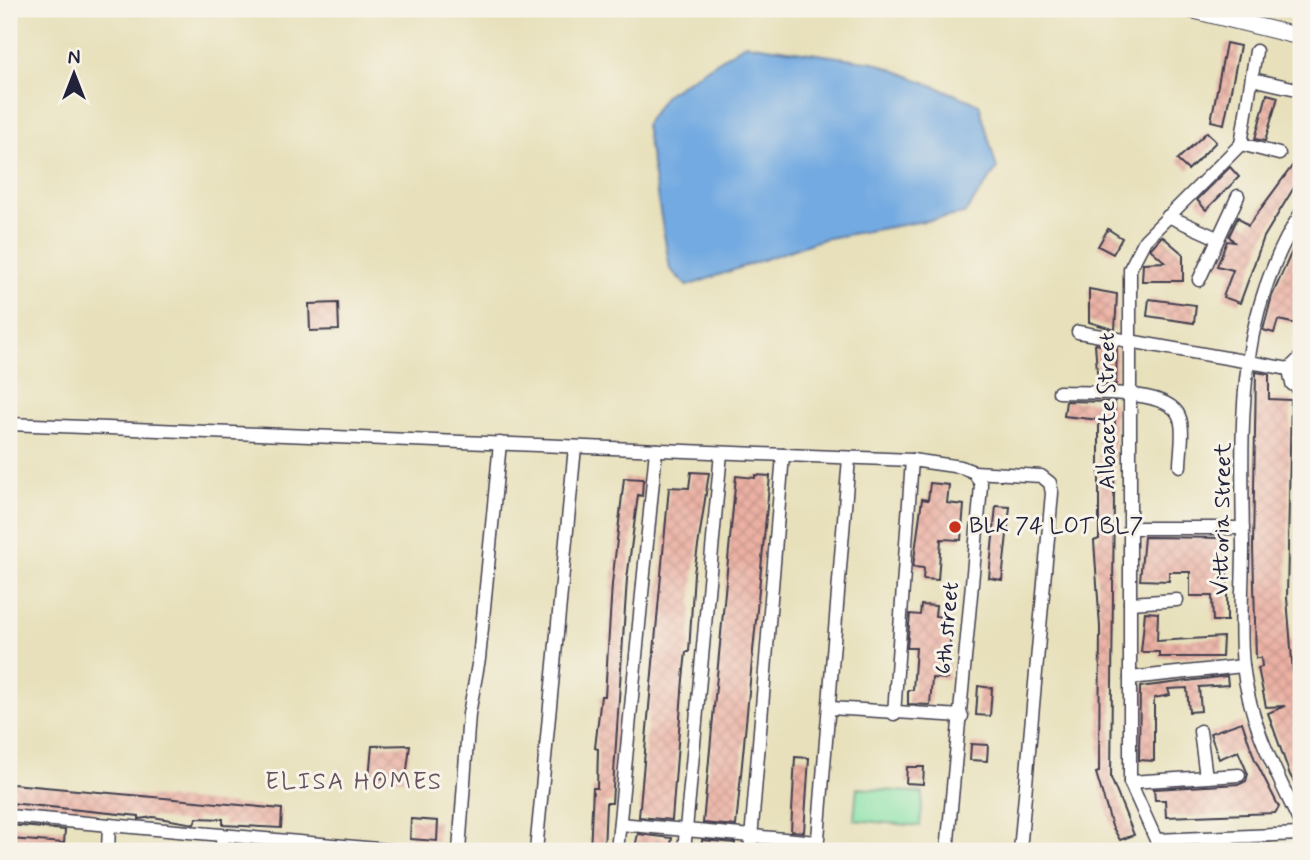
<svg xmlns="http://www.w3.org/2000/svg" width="1310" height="860" font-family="Mynerve,sans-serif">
  <defs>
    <pattern id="building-cross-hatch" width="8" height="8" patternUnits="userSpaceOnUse" patternTransform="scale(1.75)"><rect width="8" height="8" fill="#ebb0a3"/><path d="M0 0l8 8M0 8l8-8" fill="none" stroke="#c9978d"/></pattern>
  </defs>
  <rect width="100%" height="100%" fill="#f7f3e8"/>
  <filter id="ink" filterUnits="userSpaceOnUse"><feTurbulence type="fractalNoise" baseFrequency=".0143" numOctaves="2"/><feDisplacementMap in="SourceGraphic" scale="14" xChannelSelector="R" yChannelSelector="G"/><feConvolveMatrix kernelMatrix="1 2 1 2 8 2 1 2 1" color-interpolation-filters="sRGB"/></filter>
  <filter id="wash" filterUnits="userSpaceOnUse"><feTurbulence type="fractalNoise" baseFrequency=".00686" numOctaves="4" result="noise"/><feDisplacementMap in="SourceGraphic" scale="28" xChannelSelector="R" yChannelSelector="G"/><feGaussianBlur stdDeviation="1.57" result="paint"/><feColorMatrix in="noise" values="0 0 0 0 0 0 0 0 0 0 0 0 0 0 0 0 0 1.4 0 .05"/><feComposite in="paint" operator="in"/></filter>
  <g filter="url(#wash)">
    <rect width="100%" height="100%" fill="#e7e0ba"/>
    <!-- pitch -->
    <polygon fill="#87e2a7" stroke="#548271" stroke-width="2" points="857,788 923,793 920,826 854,820"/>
    <!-- water -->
    <polygon fill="#73aae1" stroke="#4a668e" stroke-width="2" points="745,44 874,62 979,104 997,169 964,214 823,239 687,286 670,269 645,125 665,95"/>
    <g id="blocks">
      <!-- building -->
      <g fill="url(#building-cross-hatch)">
        <polygon points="1226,43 1240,46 1224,124 1211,121"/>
        <polygon points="1267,94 1278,97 1265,141 1255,139"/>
        <polygon points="1207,132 1216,142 1188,170 1177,160"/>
        <polygon points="1301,154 1301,176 1264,237 1240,303 1223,297 1233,270 1217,266 1227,241 1234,242 1229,236 1238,217 1248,226"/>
        <polygon points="1230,167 1239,177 1206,210 1197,200"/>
        <polygon points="1108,229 1122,238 1113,254 1098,246"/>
        <polygon points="1301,231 1301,313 1297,324 1278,320 1274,333 1263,330 1272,296"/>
        <polygon points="1162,236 1183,254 1183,281 1142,281 1143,263 1165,262 1150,249"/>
        <polygon points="1089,289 1117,294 1115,330 1089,322"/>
        <polygon points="1149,299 1196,305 1194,323 1147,316"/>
        <polygon points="338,303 339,330 310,331 309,304"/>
        <polygon points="1095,344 1117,348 1116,384 1098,384"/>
        <polygon points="1256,372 1269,374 1269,399 1291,400 1287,598 1293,673 1301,704 1301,793 1290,775 1268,713 1285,706 1266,707 1258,668 1262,667 1261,658 1256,658 1253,548"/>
        <polygon points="1066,401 1115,402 1111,778 1134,835 1120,840 1112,826 1096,773 1099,772 1100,627 1094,541 1099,539 1099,420 1064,416"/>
        <polygon points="691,472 709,473 694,573 689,652 686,652 683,679 672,820 639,817 669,487 689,488"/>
        <polygon points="755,475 770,476 736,826 703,823 736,476 755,478"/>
        <polygon points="624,478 643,479 642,496 638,495 627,579 612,803 606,803 604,851 590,851 593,788 597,788 598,749 595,748 601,696 605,696 612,584"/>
        <polygon points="930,483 949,485 947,503 964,505 961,540 941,539 938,580 923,579 924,568 913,567 922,499 928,500"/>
        <polygon points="996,506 1010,507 1002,580 989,578"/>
        <polygon points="1144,537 1227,538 1227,621 1213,621 1212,596 1190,596 1190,572 1169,572 1169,581 1140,580"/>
        <polygon points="921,605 936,606 935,616 951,618 948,679 932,678 930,705 908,704 908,690 913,690 916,648 907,648 910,614 920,615"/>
        <polygon points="1145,612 1158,613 1157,641 1223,637 1222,657 1159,657 1159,652 1141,652"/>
        <polygon points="1227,676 1228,685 1199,687 1201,711 1189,712 1187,688 1168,689 1170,695 1154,698 1154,761 1139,760 1140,687"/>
        <polygon points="978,686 992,688 990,716 976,715"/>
        <polygon points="1242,722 1255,760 1279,807 1275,813 1166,817 1165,800 1155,800 1154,789 1240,784 1246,781 1248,774 1238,751 1219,759 1210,733"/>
        <polygon points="971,744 988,745 987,761 970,760"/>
        <polygon points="410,745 406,779 369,778 372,746"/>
        <polygon points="795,757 809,758 804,832 791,831"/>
        <polygon points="907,767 924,767 923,784 906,783"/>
        <polygon points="12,784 282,809 281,828 223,825 223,819 197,818 194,824 153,817 139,819 139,816 10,803"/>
        <polygon points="411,819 438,821 437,841 410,839"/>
        <polygon points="10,825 65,830 64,843 10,839"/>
        <polygon points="638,834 672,838 670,851 634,851"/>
        <polygon points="702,840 735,843 734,851 701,851"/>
      </g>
    </g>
  </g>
  <g filter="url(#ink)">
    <use href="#blocks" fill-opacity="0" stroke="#403e4e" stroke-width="2"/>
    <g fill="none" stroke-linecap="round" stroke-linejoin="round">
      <!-- minor casing -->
      <g stroke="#403e4e" stroke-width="15">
        <g id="minor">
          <polyline points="1252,79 1301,90"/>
          <polyline points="1241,144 1279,154"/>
          <path d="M 1301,213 C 1234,319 1242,427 1243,548 C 1243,587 1239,627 1243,665 C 1249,723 1277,774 1301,825"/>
          <polyline points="1168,216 1217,238"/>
          <polyline points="1199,280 1238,196"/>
          <polyline points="1078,332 1289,369"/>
          <polyline points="1301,357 1289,369 1292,384 1301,390"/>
          <path d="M 1059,392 C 1086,393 1168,388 1179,416 C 1185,429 1180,452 1180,466"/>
          <polyline points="9,424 912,460 961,467 974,472 981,484 980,498 947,851"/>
          <polyline points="974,472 1041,476 1050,483 1052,493 1020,851"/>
          <polyline points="1130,528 1243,528"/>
          <polyline points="1130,603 1177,600"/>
          <polyline points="1130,678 1243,666"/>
          <polyline points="830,708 962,716"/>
          <polyline points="894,714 912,460"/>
          <polyline points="1200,731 1206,777"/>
          <polyline points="1130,782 1239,775"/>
          <polyline points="9,816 400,851"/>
          <polyline points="620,824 817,842"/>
          <polyline points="1156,840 1301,834"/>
          <polyline points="108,851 109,825"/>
          <polyline points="221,851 223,836"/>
          <polyline points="459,851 469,714 479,659 500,443"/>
          <polyline points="536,851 575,447"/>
          <polyline points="617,851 656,450"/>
          <polyline points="684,851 721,453"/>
          <polyline points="750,851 783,455"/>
          <polyline points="817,851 849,458"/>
          <polyline points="1161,851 1130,782 1130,269 1145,240 1241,144 1256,51"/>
        </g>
      </g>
      <!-- tertiary casing -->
      <g stroke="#403e4e" stroke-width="18">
        <polyline id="tertiary" points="1188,9 1301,37"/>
      </g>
      <!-- minor -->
      <use href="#minor" stroke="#fff" stroke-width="12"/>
      <!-- tertiary -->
      <use href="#tertiary" stroke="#fff" stroke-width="16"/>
    </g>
  </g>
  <!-- markers -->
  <circle fill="#c8321e" stroke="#f7f3e8" stroke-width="2.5" cx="955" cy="527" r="7"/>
  <g text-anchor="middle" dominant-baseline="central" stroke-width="6" stroke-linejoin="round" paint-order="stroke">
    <!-- street labels -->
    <g font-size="23" fill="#22223b" stroke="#f7f3e8">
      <text transform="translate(1108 411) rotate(-90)">Albacete Street</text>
      <text transform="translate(1223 519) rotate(-89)">Vittoria Street</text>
      <text transform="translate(948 628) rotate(-85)">6th street</text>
    </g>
    <!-- poi labels -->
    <g font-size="23" fill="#22223b" stroke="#f7f3e8" text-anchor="start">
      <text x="969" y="527">BLK 74 LOT BL7</text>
    </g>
    <!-- neighbourhood labels -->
    <g font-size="24" letter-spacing="2" fill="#68545f" stroke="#f7f3e8">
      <text x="354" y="782">ELISA HOMES</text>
    </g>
  </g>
  <!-- margin -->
  <rect width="1310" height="860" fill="none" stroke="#f7f3e8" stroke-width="35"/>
  <!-- north arrow -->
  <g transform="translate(74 74)" stroke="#f7f3e8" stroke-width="5" paint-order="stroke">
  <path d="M0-5L12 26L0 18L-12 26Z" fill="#22223b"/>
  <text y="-10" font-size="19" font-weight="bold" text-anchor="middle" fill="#22223b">N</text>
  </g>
</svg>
